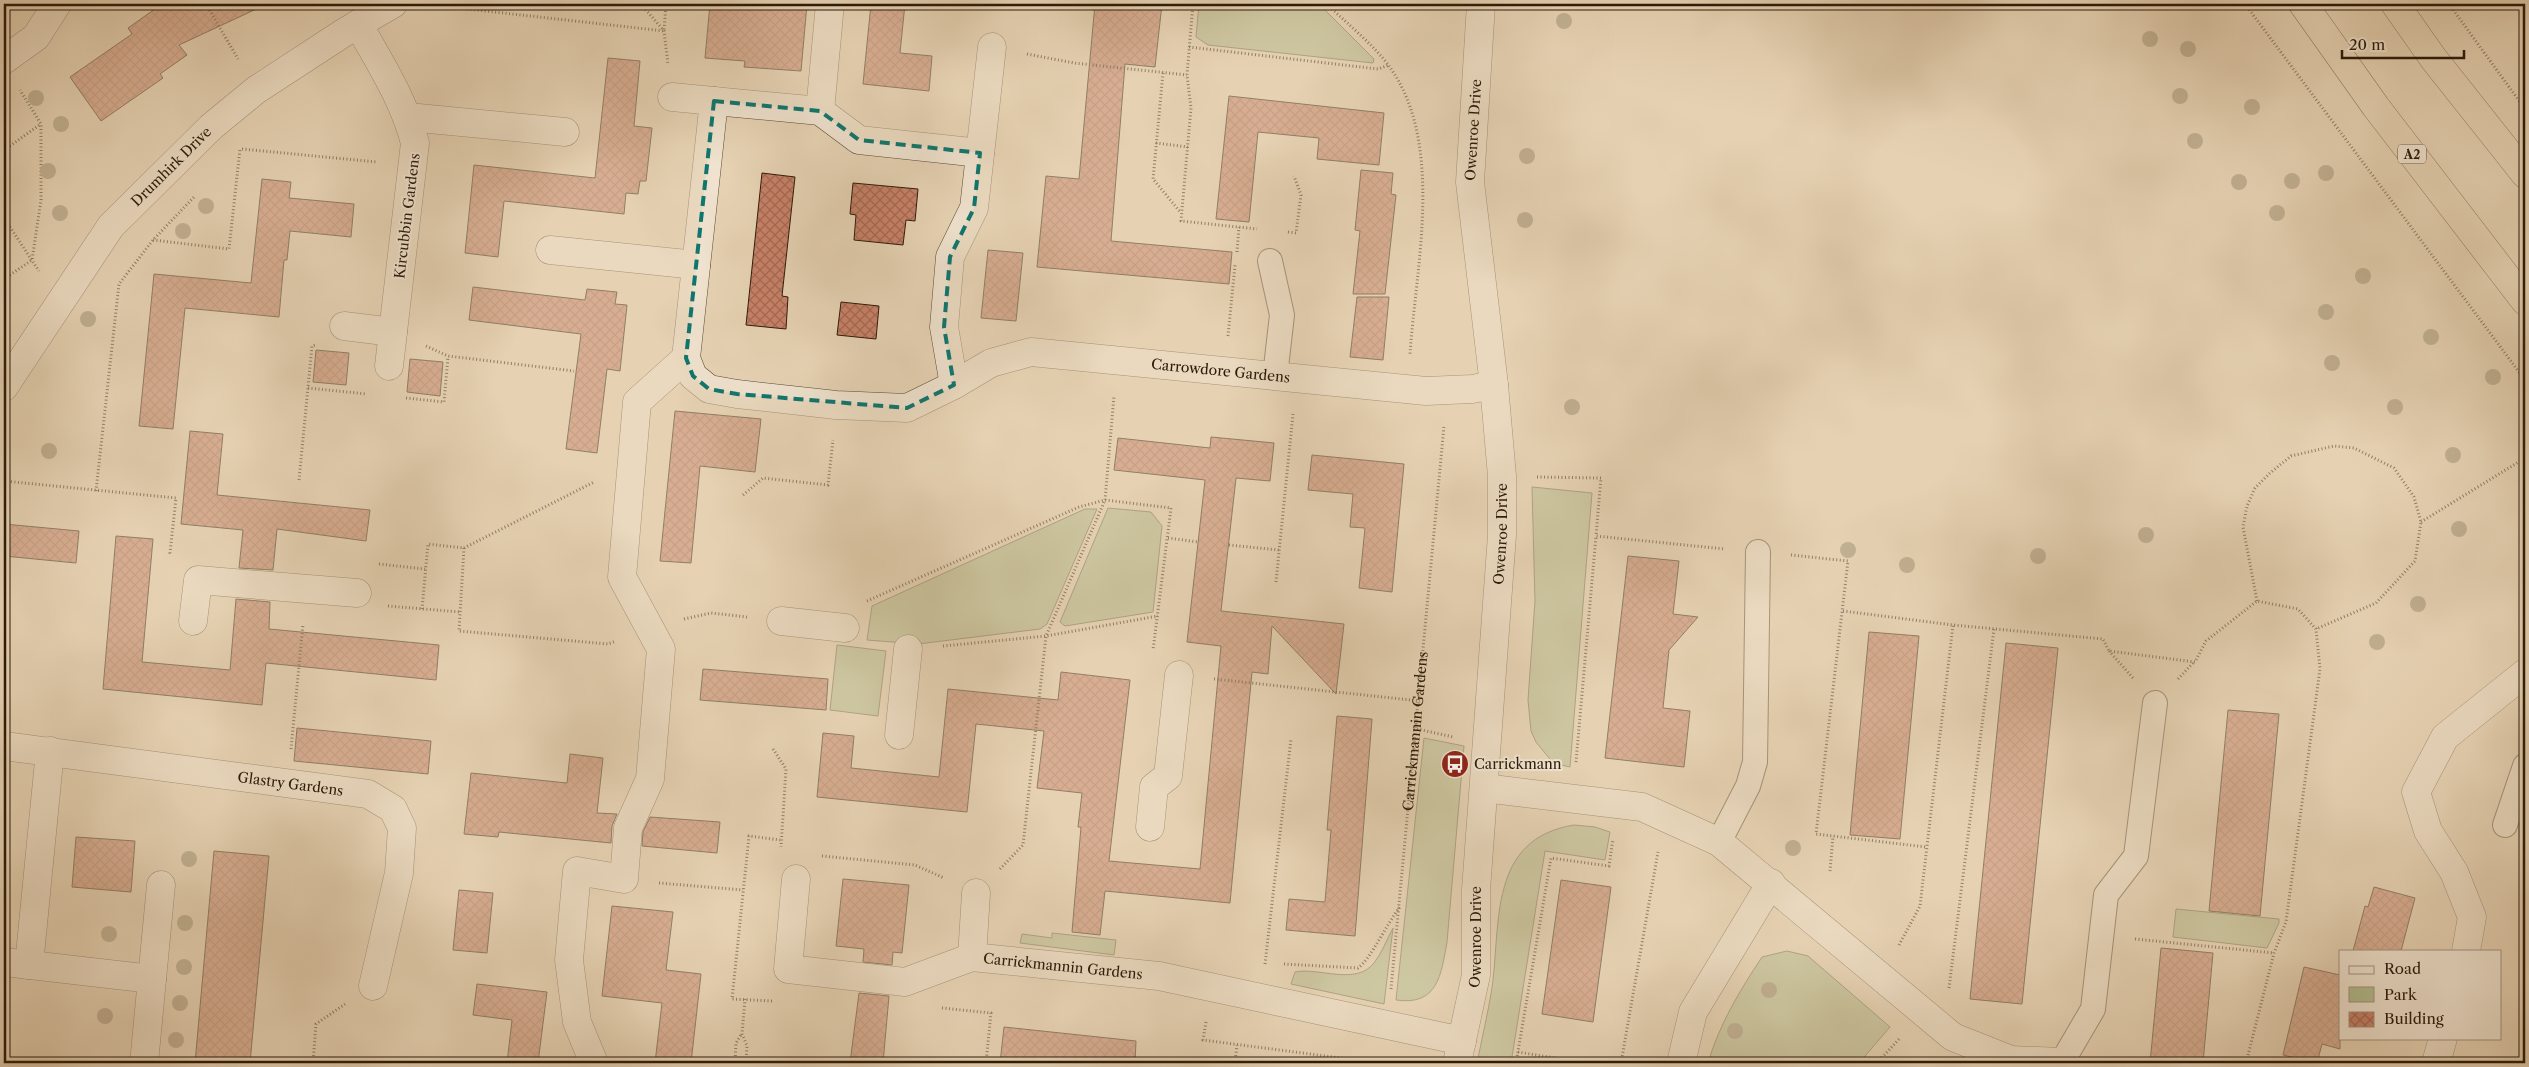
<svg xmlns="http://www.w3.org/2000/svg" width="2529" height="1067" font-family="'Libre Caslon Text',serif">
  <defs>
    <pattern id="building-cross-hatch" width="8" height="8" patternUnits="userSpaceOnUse" patternTransform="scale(1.25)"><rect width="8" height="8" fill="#c88168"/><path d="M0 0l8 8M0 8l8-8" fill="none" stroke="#a36954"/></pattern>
  </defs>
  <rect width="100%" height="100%" fill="#e6d2b3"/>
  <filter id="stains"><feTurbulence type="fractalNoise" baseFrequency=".004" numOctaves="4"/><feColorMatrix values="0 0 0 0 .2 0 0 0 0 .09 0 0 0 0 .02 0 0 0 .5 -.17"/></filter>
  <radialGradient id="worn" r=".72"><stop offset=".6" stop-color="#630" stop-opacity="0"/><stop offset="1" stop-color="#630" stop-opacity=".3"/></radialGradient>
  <!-- green -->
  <g fill="#b2bd8f" stroke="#6e6c4c">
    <polygon points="1199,4 1319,4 1374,59 1373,63 1208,45 1196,37"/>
    <polygon points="1532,487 1592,493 1570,767 1553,763 1536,742 1531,731 1528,700 1535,601"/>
    <polygon points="1108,508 1151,512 1162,526 1153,612 1065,626 1060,622"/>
    <polygon points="1085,509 1097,509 1047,624 1040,629 918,644 867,640 872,606"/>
    <polygon points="837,645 886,651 878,716 830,710"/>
    <path d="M 1424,738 L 1464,746 L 1447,942 C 1441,975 1438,1006 1396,1000 Z"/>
    <path d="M 1574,825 L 1595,827 L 1610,832 L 1605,860 L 1545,851 L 1511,1063 L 1477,1063 C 1482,1038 1488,1013 1492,988 C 1501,923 1488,839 1574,825 Z"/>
    <polygon points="2176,909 2279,919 2279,923 2267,948 2173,937"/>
    <path d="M 1393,928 L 1384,1004 L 1291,984 L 1295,972 C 1319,967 1356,986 1374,963 C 1382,953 1387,939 1393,928 Z"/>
    <polygon points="1052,933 1116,940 1114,955 1020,943 1022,934 1052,938"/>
    <path d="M 1787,951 L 1808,956 L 1890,1027 L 1859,1063 L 1708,1063 C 1719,1025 1740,990 1762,957 Z"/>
  </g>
  <!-- building -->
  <g fill="url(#building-cross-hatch)" stroke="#2b1b0a">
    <polygon points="162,4 267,4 179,45 187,55 160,74 163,78 101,121 70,77 132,34 128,28"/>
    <polygon points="710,4 807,4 801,71 744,67 745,61 705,58"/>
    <polygon points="871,4 905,4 900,53 932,56 929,91 863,84"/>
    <polygon points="1095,4 1131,8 1131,4 1162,4 1155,67 1125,64 1111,241 1232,252 1229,284 1037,267 1046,176 1079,179"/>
    <polygon points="608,58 640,61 634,126 652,128 646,181 640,181 638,194 626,193 624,214 504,201 498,257 465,253 474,165 595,178"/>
    <polygon points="1229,96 1384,113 1379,165 1317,159 1319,138 1258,132 1249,222 1216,219"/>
    <polygon points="1361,170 1393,173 1391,194 1396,195 1385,294 1353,294 1360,231 1355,230"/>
    <polygon points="762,173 795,177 782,296 788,297 786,329 746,325"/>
    <polygon points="262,179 291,182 289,198 354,204 351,237 290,231 287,260 284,260 279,317 185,308 173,429 139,426 154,274 251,283"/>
    <polygon points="853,183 918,189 915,221 906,220 903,245 854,240 856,215 850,214"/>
    <polygon points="988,250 1023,253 1016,321 981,318"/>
    <polygon points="473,287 585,300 587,289 617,292 615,304 627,305 620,371 607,369 597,453 566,449 581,334 469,320"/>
    <polygon points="1357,297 1389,297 1383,360 1350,357"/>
    <polygon points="841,302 879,306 876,339 837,335"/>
    <polygon points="316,350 349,353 346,385 313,382"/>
    <polygon points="410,359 443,362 440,396 407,392"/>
    <polygon points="675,411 761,419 755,472 700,466 691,563 660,561"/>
    <polygon points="190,431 223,434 217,495 370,510 366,541 277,529 273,570 239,568 243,530 181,524"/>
    <polygon points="1211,437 1274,443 1270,481 1236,478 1221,611 1344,624 1336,694 1272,626 1268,674 1252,672 1230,903 1105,891 1100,935 1072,932 1081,827 1078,827 1082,793 1037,788 1044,731 976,724 967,812 817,797 823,733 854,736 851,768 939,777 948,689 1058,700 1061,672 1130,680 1109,861 1200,869 1221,646 1187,642 1205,480 1114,470 1118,438 1210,448"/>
    <polygon points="1312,455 1404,464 1392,592 1359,588 1365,528 1350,527 1353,494 1308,490"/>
    <polygon points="4,524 79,531 76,563 4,556"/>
    <polygon points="116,536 153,539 142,662 230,670 236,599 270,602 269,629 439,645 436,680 266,663 262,705 103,689"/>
    <polygon points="1628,556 1679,561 1673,614 1698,617 1669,650 1663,708 1690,711 1684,767 1605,758"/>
    <polygon points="1869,632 1919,636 1900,839 1850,835"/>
    <polygon points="2006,643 2058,648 2022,1004 1970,999"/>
    <polygon points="703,669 828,679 826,710 700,700"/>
    <polygon points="2228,710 2279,714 2260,916 2209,911"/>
    <polygon points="1337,716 1372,719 1355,936 1286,930 1289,899 1325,902 1331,830 1327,830"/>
    <polygon points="297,728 431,741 428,774 294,761"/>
    <polygon points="570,754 603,758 597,813 617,814 612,826 611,843 499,832 498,837 464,834 471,773 567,783"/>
    <polygon points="650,817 720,822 717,853 642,846 643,832"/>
    <polygon points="76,837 135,841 131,892 72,887"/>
    <polygon points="214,851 269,856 250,1063 195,1063"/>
    <polygon points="843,879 909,885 902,953 893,952 892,965 863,962 864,949 836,946"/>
    <polygon points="1561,880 1611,887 1593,1022 1542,1014"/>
    <polygon points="2374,887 2415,898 2401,951 2353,951 2365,906 2368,907"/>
    <polygon points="459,890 493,893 487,953 453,950"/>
    <polygon points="612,906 673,912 666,970 701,974 691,1063 655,1063 662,1003 602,996"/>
    <polygon points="2161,948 2213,953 2203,1063 2150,1063"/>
    <polygon points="2304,967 2340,975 2340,1049 2322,1044 2317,1063 2283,1055"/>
    <polygon points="477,984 547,992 538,1063 507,1063 512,1020 473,1015"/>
    <polygon points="859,993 889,996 883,1063 850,1063"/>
    <polygon points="1004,1027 1136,1041 1135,1063 1000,1063"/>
  </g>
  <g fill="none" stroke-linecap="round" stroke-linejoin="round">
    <!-- lane casing -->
    <g stroke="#5a4934" stroke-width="26">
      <g id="lane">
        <polyline points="1270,261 1282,315 1275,376"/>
        <polyline points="2505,825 2525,766"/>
        <polyline points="1719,842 1748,786 1755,762 1758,552"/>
        <polyline points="2062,1062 2093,1009 2106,895 2136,856 2155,703"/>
      </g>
    </g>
    <!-- street casing -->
    <g stroke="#5a4934" stroke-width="29">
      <g id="street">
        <path d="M 358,24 C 380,63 404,100 415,143 L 389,366"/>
        <polyline points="4,60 36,37 57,4"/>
        <polyline points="672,97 820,111 859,140 980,153"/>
        <path id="s2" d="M 714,101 L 686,358 L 693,376 L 709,389 L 737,394 L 836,405 L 907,408 L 954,385 L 991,363 L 1031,352 L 1426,391 L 1472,389 L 1494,385"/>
        <polyline points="820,111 830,4"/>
        <polyline points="408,117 565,132"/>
        <polyline points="550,250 696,265"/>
        <polyline points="344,326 393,332"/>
        <polyline points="954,385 944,327 950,257 974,208 992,47"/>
        <path id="s3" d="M 4,387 L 111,226 L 211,127 L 256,90 L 348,30 L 393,4"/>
        <polyline points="193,621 198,580 357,593"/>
        <polyline points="781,621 845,628"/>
        <polyline points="899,735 908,649"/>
        <path id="s4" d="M 4,746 L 368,794 L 393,809 L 402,828 L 399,873 L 373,986"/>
        <polyline points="1484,788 1642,807 1719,842 1953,1037 2011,1060 2062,1062"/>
        <polyline points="1150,827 1154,787 1168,776 1179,675"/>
        <path id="s5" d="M 796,879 L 788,969 L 905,982 L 972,957 L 1159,976 L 1462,1041"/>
        <polyline points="2466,951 2472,917 2454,872 2428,831 2416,792 2445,737 2525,673"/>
        <polyline points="972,957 976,893"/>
        <polyline points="4,962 152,979"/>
        <polyline points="29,965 50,751"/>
        <polyline points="144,1063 161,885"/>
        <polyline points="594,1063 577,1022 569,960 577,871 624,879 628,828 650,779 661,649 622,577 637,402 686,358"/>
        <path id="s6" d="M 1457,1063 L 1476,975 L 1476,890 L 1502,535 L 1502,476 L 1494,385 L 1470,182 L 1481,4"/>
        <polyline points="1681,1063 1693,1012 1771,883"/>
        <polyline points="2436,1063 2443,1038"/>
      </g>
    </g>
    <!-- highway casing -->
    <g stroke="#2b1b0a" stroke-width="29">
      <g id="highway">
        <polyline points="2303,4 2376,107 2525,301"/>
        <polyline points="2395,4 2433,58 2525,174"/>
      </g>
    </g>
    <!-- path -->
    <g stroke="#2b1b0a" stroke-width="3" stroke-dasharray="1 2.5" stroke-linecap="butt">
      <polyline points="206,4 238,59"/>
      <polyline points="448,4 450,7 664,31 666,4"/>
      <polyline points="641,4 664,31 668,64"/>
      <polyline points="1193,4 1187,75 1191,108 1181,221 1257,229"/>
      <path d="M 1327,4 C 1345,22 1375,46 1389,66 C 1445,143 1416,265 1410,354"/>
      <polyline points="2245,4 2525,380"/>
      <polyline points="2449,4 2525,109"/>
      <polyline points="1189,47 1378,69 1389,65"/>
      <polyline points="1027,54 1074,63 1187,75"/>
      <polyline points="1163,73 1153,179 1181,213"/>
      <polyline points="1156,143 1188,147"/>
      <polyline points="242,149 377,162"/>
      <polyline points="4,150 41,124"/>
      <polyline points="4,218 39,271"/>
      <polyline points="1288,232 1296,233 1301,195 1294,176"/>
      <polyline points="153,240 229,249 240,149"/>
      <polyline points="1237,252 1239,227"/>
      <polyline points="4,279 32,260 41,200 41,124 20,90"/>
      <polyline points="1228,336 1235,265"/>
      <polyline points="426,346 448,356 574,371"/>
      <polyline points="308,388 367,394"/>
      <polyline points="406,398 444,402 448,357"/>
      <polyline points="1537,477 1601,478 1596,536"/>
      <polyline points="299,480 312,346 315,345"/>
      <polyline points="4,481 176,498 170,553 172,555"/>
      <polyline points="96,491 119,284 153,240 195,196"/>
      <polyline points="743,495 763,478 828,485 833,440"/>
      <polyline points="2421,522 2525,458"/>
      <polyline points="1168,538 1198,542"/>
      <polyline points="1229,545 1279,550"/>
      <polyline points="464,548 459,631 608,644 616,641"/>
      <polyline points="1791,555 1848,561 1816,834 1926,847"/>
      <polyline points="379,564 425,569"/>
      <polyline points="1276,582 1293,414"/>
      <polyline points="867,601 1079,507 1105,500 1171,508 1153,650"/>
      <polyline points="2257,601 2243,527 2247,506 2255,488 2270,473 2291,456 2334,446 2354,448 2394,468 2414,497 2421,522 2415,561 2376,603 2316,629"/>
      <polyline points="388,606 460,612"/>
      <polyline points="422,609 428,544 464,548 594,482"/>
      <polyline points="1843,611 1953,625 2103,639 2109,651 2195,662 2206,641 2257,601 2298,609 2316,629 2320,669 2286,922 2274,953 2246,1063"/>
      <polyline points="684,619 711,613 747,617"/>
      <polyline points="943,646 1046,636 1158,616"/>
      <polyline points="2109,651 2133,678"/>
      <polyline points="1214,679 1420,701"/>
      <polyline points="2178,679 2194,662"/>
      <polyline points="1417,729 1453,737"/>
      <polyline points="291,749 303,624"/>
      <polyline points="773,749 786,769 781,847"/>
      <polyline points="1576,762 1596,536 1725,549"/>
      <polyline points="822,856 915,865 944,878"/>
      <polyline points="1000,869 1023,845 1046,636 1105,500 1114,396"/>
      <polyline points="1830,871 1833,836"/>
      <polyline points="659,883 743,890"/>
      <polyline points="2135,939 2274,953"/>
      <polyline points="1899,945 1920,906 1953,625"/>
      <polyline points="1265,964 1291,739"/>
      <path d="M 1284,964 L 1358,968 C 1371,959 1387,923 1400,907"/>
      <polyline points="1949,988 1994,629"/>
      <path id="s1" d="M 1391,989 L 1444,426"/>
      <polyline points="745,999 742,1034 747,1046 746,1063"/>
      <polyline points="772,1001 732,999 749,836 780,840"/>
      <polyline points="942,1008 991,1013 986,1063"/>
      <polyline points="1206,1022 1203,1040 1356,1060 1355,1063"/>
      <polyline points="1518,1052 1585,1063"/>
      <polyline points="313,1063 316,1024 345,1004"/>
      <polyline points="735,1063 736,1043 741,1035"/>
      <polyline points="1235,1063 1237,1045"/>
      <polyline points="1516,1063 1551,858 1609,866 1613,839"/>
      <polyline points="1621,1063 1658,852"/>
      <polyline points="1877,1063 1900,1038"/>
    </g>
    <!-- lane -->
    <use href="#lane" stroke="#efe2ce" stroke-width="24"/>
    <!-- street -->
    <use href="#street" stroke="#efe2ce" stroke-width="28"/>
    <!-- highway -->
    <use href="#highway" stroke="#e6d2b3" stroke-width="28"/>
  </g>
  <!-- trees -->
  <g fill="#96886c">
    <circle cx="1564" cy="21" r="8"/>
    <circle cx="2150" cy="39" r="8"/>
    <circle cx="2188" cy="49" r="8"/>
    <circle cx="2180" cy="96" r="8"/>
    <circle cx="36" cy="98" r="8"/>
    <circle cx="2252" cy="107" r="8"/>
    <circle cx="61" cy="124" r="8"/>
    <circle cx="2195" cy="141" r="8"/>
    <circle cx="1527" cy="156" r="8"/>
    <circle cx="48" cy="171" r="8"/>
    <circle cx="2326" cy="173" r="8"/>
    <circle cx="2292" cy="181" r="8"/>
    <circle cx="2239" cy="182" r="8"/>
    <circle cx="206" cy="206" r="8"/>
    <circle cx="60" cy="213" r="8"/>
    <circle cx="2277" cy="213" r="8"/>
    <circle cx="1525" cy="220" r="8"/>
    <circle cx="183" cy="231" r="8"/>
    <circle cx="2363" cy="276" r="8"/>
    <circle cx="2326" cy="312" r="8"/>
    <circle cx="88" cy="319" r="8"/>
    <circle cx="2431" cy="337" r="8"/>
    <circle cx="2332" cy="363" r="8"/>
    <circle cx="2493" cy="377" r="8"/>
    <circle cx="1572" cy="407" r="8"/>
    <circle cx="2395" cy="407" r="8"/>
    <circle cx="49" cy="451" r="8"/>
    <circle cx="2453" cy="455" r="8"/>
    <circle cx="2459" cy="529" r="8"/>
    <circle cx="2146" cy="535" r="8"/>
    <circle cx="1848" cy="550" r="8"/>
    <circle cx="2038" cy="556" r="8"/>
    <circle cx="1907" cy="565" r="8"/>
    <circle cx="2418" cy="604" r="8"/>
    <circle cx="2377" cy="642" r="8"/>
    <circle cx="1793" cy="848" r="8"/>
    <circle cx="189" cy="859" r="8"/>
    <circle cx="185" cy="923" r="8"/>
    <circle cx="109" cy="934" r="8"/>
    <circle cx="184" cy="967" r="8"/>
    <circle cx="1769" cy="990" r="8"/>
    <circle cx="180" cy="1003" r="8"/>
    <circle cx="105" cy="1016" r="8"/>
    <circle cx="1735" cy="1031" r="8"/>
    <circle cx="176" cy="1040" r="8"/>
  </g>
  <!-- marked area -->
  <path d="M0 0H2529V1067H0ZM 714,101 L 820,111 L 859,140 L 980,153 L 974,208 L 950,257 L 944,327 L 954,385 L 907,408 L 737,394 L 709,389 L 693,376 L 686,358 Z" fill="#e6d2b3" fill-opacity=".55" fill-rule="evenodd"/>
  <path fill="none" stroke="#0f766e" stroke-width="4" stroke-dasharray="10 6" stroke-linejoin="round" d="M 714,101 L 820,111 L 859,140 L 980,153 L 974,208 L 950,257 L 944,327 L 954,385 L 907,408 L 737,394 L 709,389 L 693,376 L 686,358 Z"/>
  <!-- icons -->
  <defs>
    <g id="bus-disc" transform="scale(1.4375)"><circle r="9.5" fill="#8f2418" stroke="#efe2ce"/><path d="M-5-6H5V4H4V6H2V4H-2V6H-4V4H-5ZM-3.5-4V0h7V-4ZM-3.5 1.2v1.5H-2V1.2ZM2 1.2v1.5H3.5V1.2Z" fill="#fff"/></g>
  </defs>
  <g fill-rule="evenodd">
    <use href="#bus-disc" x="1455" y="764"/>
  </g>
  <g text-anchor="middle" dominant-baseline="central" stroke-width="4" stroke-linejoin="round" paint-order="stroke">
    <!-- shield labels -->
    <rect fill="#efe2ce" stroke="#665745" stroke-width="1" x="2398" y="144.5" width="28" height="19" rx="4"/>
    <g font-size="12" font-weight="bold" fill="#2b1b0a">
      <text x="2412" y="154">A2</text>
    </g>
    <!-- street labels -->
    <g font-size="14" fill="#2b1b0a" stroke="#efe2ce">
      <text stroke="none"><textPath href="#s6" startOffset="938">Owenroe Drive</textPath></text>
      <text stroke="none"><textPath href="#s3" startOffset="278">Drumhirk Drive</textPath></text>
      <text transform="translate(407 216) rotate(-83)">Kircubbin Gardens</text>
      <text stroke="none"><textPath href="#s2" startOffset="825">Carrowdore Gardens</textPath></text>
      <text stroke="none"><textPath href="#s6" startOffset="532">Owenroe Drive</textPath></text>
      <text stroke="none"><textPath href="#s1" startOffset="259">Carrickmannin Gardens</textPath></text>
      <text stroke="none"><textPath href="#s4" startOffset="289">Glastry Gardens</textPath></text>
      <text stroke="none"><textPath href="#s6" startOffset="128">Owenroe Drive</textPath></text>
      <text stroke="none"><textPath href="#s5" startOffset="371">Carrickmannin Gardens</textPath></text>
    </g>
    <!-- poi labels -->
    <g font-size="14" fill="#2b1b0a" stroke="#efe2ce" text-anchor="start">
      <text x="1474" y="764">Carrickmann</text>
    </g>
  </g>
  <!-- margin -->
  <rect width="2529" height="1067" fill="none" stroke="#e6d2b3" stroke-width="20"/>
  <rect x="5" y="5" width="2519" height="1057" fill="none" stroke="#2b1b0a" stroke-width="2.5"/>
  <rect x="10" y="10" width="2509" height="1047" fill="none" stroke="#2b1b0a"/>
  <!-- legend -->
  <rect x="2339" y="950" width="162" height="90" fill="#efe2ce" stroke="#a19280"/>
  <rect x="2349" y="966" width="25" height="8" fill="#efe2ce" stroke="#a19280"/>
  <text x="2384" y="974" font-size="15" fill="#2b1b0a">Road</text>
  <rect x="2349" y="987" width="25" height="15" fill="#b2bd8f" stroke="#a19280"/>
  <text x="2384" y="1000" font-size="15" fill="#2b1b0a">Park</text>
  <rect x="2349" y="1012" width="25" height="15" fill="url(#building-cross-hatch)" stroke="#a19280"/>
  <text x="2384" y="1024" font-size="15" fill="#2b1b0a">Building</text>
  <!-- scale -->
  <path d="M2342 50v8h122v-8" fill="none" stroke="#2b1b0a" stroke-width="2.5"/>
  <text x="2349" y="50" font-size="15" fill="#2b1b0a" stroke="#efe2ce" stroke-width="4" paint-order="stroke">20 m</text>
  <rect width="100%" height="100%" filter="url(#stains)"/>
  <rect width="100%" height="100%" fill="url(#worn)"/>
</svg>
